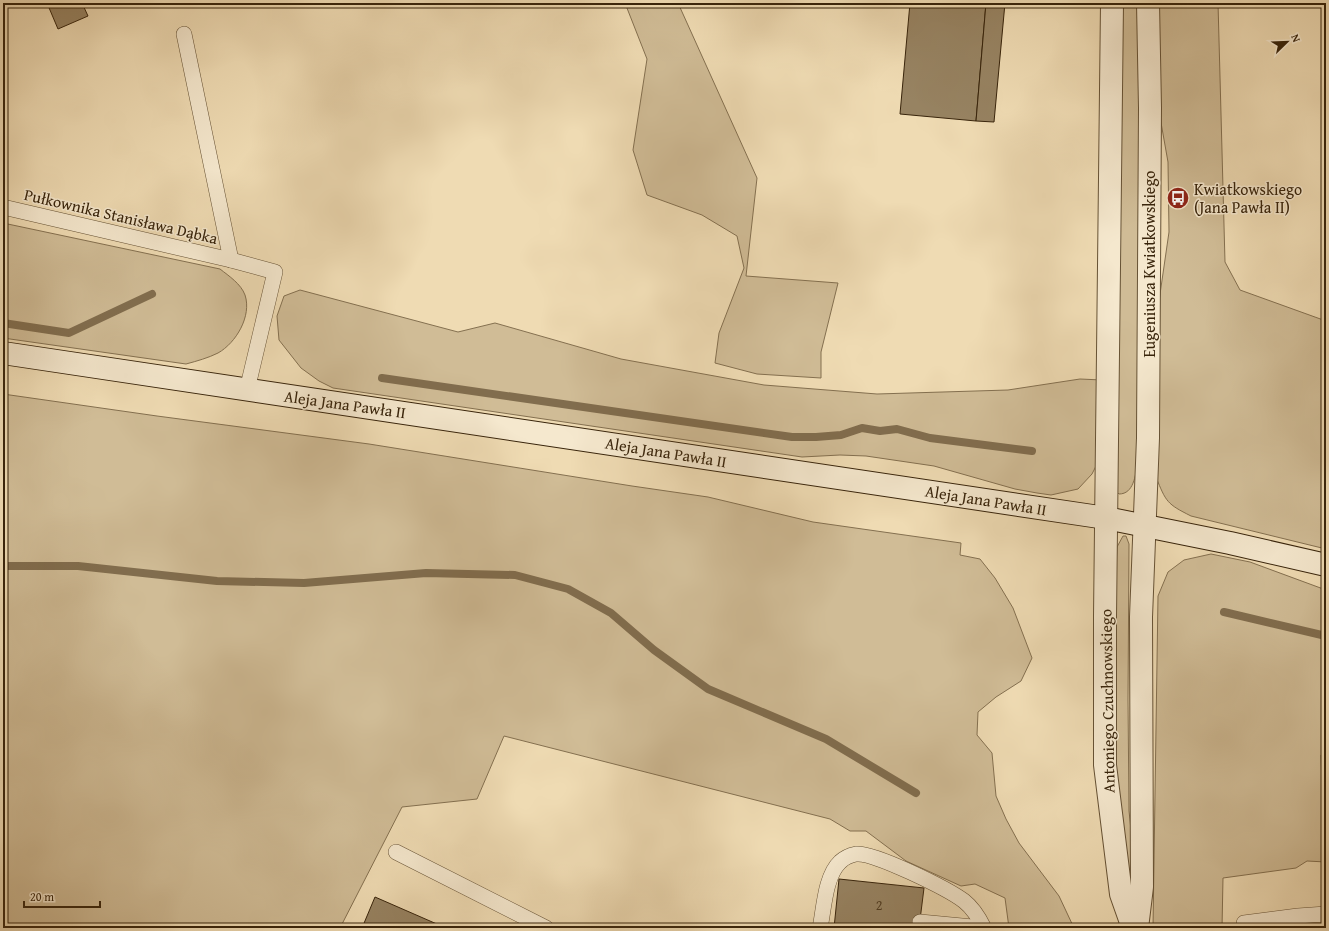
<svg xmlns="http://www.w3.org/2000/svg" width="1329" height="931" font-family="'Gentium Book Plus',serif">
  <rect width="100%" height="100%" fill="#efdbb3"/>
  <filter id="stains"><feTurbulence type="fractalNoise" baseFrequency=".005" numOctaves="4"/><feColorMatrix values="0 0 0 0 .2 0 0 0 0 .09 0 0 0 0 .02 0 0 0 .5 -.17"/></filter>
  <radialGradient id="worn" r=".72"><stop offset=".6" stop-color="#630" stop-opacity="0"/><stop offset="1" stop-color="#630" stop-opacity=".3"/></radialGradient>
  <!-- green -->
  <g fill="#d0bc96" stroke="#847050">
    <polygon points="625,3 678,3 757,178 746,276 838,283 821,352 821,378 757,374 715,363 719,333 744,268 737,236 702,215 647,195 633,150 647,59"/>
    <path d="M 1121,3 L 1142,3 L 1138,464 C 1135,475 1134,494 1119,494 L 1116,491 Z"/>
    <path d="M 1157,3 L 1218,3 L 1225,262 L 1240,290 L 1326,321 L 1326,549 L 1191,516 C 1167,504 1166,502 1156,477 L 1158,308 L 1169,232 L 1168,162 L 1160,117 Z"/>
    <path d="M 3,223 L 220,269 C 229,276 241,284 245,295 C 252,316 236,343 218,353 C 208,358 197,361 186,364 L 3,338 Z"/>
    <polygon points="300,290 458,332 495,323 621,359 764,385 877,394 1008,390 1080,379 1102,380 1098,462 1092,474 1078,489 1051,495 1037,493 1015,489 934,466 866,456 840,455 802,457 333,388 319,381 301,368 279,340 277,316 284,296"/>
    <polygon points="3,394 157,416 369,444 632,486 708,497 813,522 961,543 960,555 980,559 995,578 1013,608 1032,658 1021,681 996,697 978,712 977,735 992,753 996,796 1006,819 1019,843 1059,896 1074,928 1009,928 1005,898 975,884 961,886 906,861 866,831 850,831 830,819 504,736 477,799 402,807 340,928 3,928"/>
    <polygon points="1123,536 1126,536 1129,544 1128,699 1129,811 1136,877 1127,909 1114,735 1116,565 1117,547"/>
    <polygon points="1211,554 1250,562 1326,590 1326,862 1307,861 1296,868 1223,878 1222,928 1153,928 1158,596 1168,572 1184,560"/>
  </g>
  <!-- water -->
  <polygon fill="#b19d7a" stroke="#816d4e" points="1326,751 1326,790 1322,787 1321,755"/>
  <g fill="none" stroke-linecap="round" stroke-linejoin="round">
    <!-- stream -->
    <g stroke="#816d4e" stroke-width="8">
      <polyline points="3,323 69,333 152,294"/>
      <polyline points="382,378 792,437 816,437 841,435 862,428 880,431 897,429 930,438 1032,451"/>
      <polyline points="3,566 78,566 217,581 304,583 426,573 515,575 568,589 611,613 654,650 708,689 826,739 916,793"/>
      <polyline points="1224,612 1326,636"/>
    </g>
  </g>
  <!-- building -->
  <g fill="#978362" stroke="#38240b">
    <polygon points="47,3 82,3 88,16 58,29"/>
    <polygon points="910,3 986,3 976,121 900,114"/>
    <polygon points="986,3 1005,3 994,122 976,121"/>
    <polygon points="839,879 924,888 919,928 834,928"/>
    <polygon points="375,897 446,928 362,928"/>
  </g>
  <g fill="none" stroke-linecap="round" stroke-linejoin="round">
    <!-- lane casing -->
    <g stroke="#665235" stroke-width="16">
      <g id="lane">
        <polyline points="184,34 231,260"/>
        <polyline points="3,207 231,260 275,272 247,390"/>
        <polyline points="396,852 546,928"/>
        <polyline points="920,922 983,928"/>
        <path d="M 820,928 C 824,909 825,876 840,862 C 844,858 851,855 856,854 C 874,852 948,889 964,901 C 973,908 979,918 984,928"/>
        <polyline points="1244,928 1244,923 1298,916 1326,914"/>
      </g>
    </g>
    <!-- street casing -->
    <g stroke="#665235" stroke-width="24">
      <g id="street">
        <polyline points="1112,3 1105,616 1105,765 1121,894 1133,928"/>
        <polyline points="1137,928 1142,887 1141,617 1148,438 1150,108 1148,3"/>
      </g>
    </g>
    <!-- secondary casing -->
    <g stroke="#38240b" stroke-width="24">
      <polyline id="secondary" points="3,353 1106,518 1230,543 1326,565"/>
    </g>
    <!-- lane -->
    <use href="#lane" stroke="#f5e8ce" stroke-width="15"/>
    <!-- street -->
    <use href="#street" stroke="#f5e8ce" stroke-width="22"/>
    <!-- secondary -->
    <use href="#secondary" stroke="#f5e8ce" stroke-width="22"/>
  </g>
  <!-- icons -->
  <defs>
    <g id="bus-disc" transform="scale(1.15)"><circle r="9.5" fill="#8f2418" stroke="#f5e8ce"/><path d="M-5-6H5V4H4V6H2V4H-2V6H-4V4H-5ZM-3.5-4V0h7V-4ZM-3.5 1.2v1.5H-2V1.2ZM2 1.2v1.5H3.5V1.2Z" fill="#fff"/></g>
  </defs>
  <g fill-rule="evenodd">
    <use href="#bus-disc" x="1178" y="198"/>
  </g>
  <g text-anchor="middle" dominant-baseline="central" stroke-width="3" stroke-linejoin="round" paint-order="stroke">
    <!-- number labels -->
    <g font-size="14" fill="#503c21">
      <text x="879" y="905">2</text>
    </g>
    <!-- poi labels -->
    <g font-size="16" fill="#38240b" stroke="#f5e8ce" text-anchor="start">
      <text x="1194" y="189">Kwiatkowskiego<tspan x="1194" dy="18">(Jana Pawła II)</tspan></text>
    </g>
    <!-- street labels -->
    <g font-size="16" fill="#38240b" stroke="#f5e8ce">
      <text transform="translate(121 216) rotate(13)">Pułkownika Stanisława Dąbka</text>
      <text transform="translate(1149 264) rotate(-90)">Eugeniusza Kwiatkowskiego</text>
      <text transform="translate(345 404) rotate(8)">Aleja Jana Pawła II</text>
      <text transform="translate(666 452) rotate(9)">Aleja Jana Pawła II</text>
      <text transform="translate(986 500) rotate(9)">Aleja Jana Pawła II</text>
      <text transform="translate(1107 701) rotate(-91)">Antoniego Czuchnowskiego</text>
    </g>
  </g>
  <!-- margin -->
  <rect width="1329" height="931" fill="none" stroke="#efdbb3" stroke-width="16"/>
  <rect x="4" y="4" width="1321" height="923" fill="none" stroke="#38240b" stroke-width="2"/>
  <rect x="8" y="8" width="1313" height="915" fill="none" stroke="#38240b"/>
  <!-- north arrow -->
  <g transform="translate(1287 42) rotate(67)" stroke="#f5e8ce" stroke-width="3" paint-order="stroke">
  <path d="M0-3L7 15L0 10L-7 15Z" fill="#38240b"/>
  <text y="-6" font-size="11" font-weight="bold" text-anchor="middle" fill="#38240b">N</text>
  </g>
  <!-- scale -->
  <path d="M24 901v6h76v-6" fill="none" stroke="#38240b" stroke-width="2"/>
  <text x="30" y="901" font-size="12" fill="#38240b" stroke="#f5e8ce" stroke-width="3" paint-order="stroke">20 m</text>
  <rect width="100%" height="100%" filter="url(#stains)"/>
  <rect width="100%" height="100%" fill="url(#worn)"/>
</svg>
